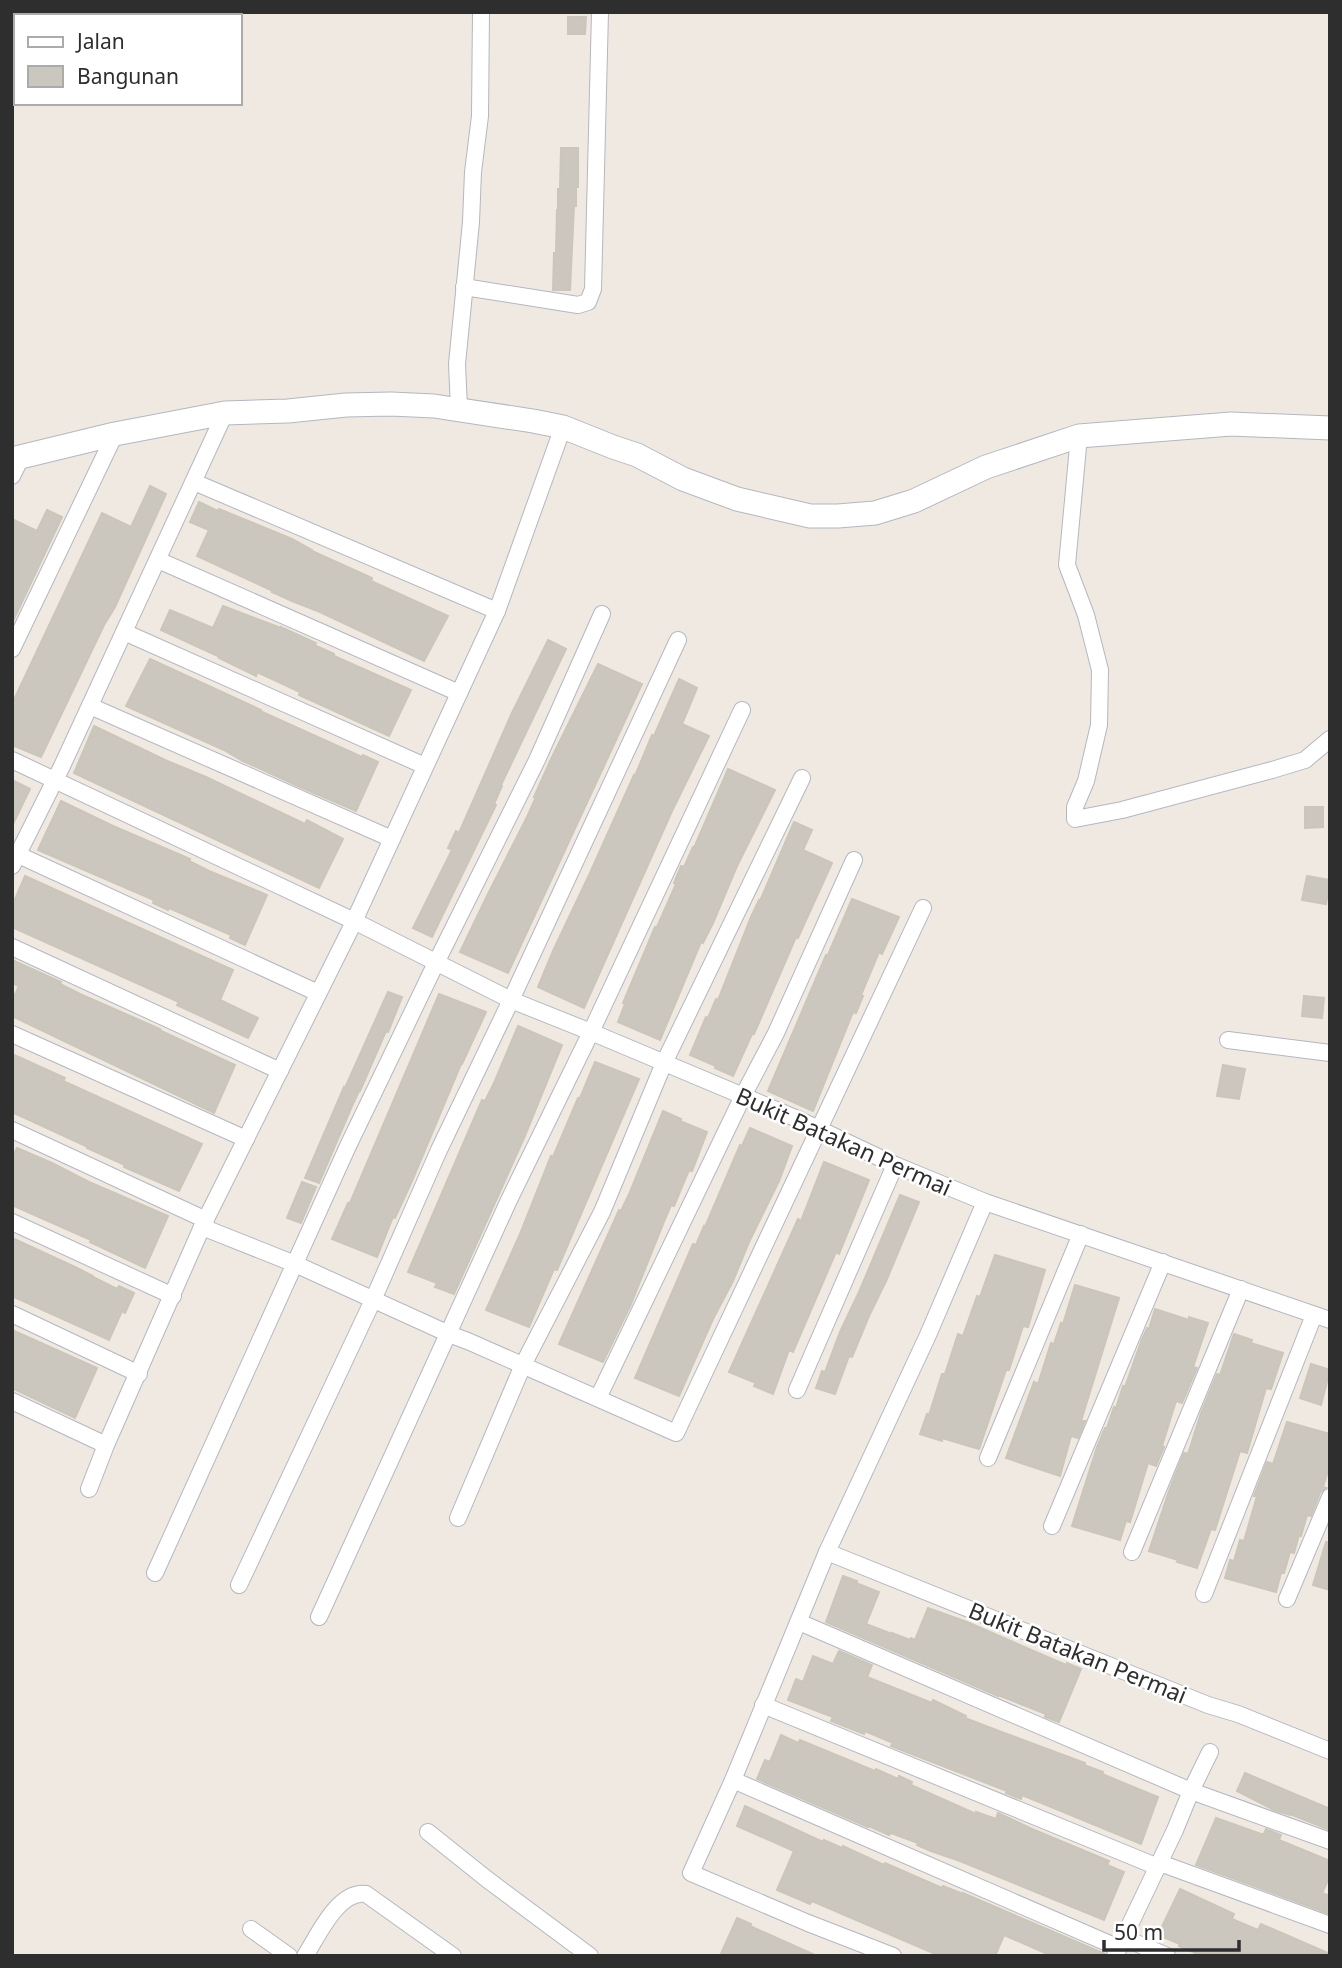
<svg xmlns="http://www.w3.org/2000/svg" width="1342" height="1968" font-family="'Noto Sans',sans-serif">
  <rect width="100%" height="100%" fill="#efe9e1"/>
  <!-- building -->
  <g fill="#cbc7bf" stroke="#cbc5ba" stroke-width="2">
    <polygon points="568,17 586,17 585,34 568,34"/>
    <polygon points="561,148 578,148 578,187 576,187 576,206 574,206 570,290 553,290 554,253 556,253 557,210 558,210 558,189 560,189"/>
    <polygon points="150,486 166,494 115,607 104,625 41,757 12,745 12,704 102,513 131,527"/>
    <polygon points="199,502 218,511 219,509 292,539 312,550 312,551 372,578 371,581 448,616 424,661 320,612 292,601 272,592 273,591 197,556 209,530 190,522"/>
    <polygon points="47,510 62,517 12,623 12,519 37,531"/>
    <polygon points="223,606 281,628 281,627 316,643 314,645 334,654 334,656 411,690 389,736 299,695 300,692 257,672 256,676 219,658 220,657 161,630 170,610 213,628"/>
    <polygon points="548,640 566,649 501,785 502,786 494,804 496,805 432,937 413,928 452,850 448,848 456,831 459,833 511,715"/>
    <polygon points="150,659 261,710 260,711 362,757 363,755 378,762 356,811 300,787 243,761 224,750 126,706"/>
    <polygon points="598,664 642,684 508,973 460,952 487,896 527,817 536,797 534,797 551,759"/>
    <polygon points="679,679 697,688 682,724 709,736 672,811 584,1008 538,987 553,951 590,873 634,775 635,776 652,735 654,736"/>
    <polygon points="94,726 165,760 206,777 305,824 307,820 343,839 319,888 74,773"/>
    <polygon points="728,769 775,790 737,866 713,923 703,943 701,942 660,1040 618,1022 625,1004 623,1003 655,927 657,927 676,884 674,883 681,866 684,867 693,847 694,848"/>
    <polygon points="12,780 30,789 12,826"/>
    <polygon points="61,801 113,826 190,859 189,861 209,871 267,895 245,945 230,938 231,935 169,908 168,910 153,903 154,900 38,850"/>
    <polygon points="1305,807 1323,807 1323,827 1305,828"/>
    <polygon points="794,822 812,830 803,850 832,863 798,938 796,937 754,1034 752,1034 733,1076 715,1068 716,1066 690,1055 706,1017 708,1018 716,999 718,1000 751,917 759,900 760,901"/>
    <polygon points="25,876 233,970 220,1000 258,1018 248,1038 177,1005 179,1002 12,927 12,906"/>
    <polygon points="1307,876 1330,880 1326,904 1302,900"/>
    <polygon points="852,899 899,917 882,954 879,952 861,995 863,996 856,1013 853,1012 813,1111 768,1091 826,955 828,955"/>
    <polygon points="12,960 61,982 60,984 80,994 160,1029 159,1030 235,1065 214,1113 12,1016 12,1001 19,986 12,983"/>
    <polygon points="388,992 402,997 388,1032 386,1031 360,1091 359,1091 352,1106 319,1183 305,1178 344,1087 345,1088"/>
    <polygon points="439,994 486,1012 462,1064 461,1064 412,1181 395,1218 393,1217 377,1257 332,1239 348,1203 350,1203"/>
    <polygon points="1304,996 1324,998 1322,1018 1302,1016"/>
    <polygon points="518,1026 562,1045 524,1138 454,1294 435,1287 437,1283 408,1272 482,1100 485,1101 494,1083"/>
    <polygon points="12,1054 65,1078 63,1081 202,1144 179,1191 124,1167 125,1165 87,1148 88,1147 12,1112"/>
    <polygon points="595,1062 639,1079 557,1270 554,1269 529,1327 486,1310 520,1234 551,1156 553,1157 578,1098 580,1098"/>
    <polygon points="1223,1065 1245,1069 1239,1099 1217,1096"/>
    <polygon points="663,1111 681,1119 680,1121 707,1132 692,1171 689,1170 674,1206 671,1205 663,1224 631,1304 603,1362 559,1344 619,1210 621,1211 630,1192"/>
    <polygon points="750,1128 792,1146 779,1181 749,1242 733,1281 713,1319 679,1396 635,1378 693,1244 696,1245 704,1226 705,1227 740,1145 742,1146"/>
    <polygon points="17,1148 52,1163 89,1182 168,1216 145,1268 90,1242 91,1240 12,1205 12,1158"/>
    <polygon points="824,1162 869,1180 839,1254 836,1252 793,1352 789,1350 773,1394 754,1386 756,1383 729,1372 798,1219 801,1221"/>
    <polygon points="302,1182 316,1187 301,1223 287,1218"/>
    <polygon points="900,1195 919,1202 887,1279 869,1316 852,1357 849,1356 835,1394 816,1388 822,1371 825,1372 840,1332 859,1292"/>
    <polygon points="12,1238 75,1267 93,1276 93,1277 117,1289 119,1286 134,1293 125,1313 122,1311 109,1340 12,1296"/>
    <polygon points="995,1255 1045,1270 1028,1327 1023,1326 1009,1370 1006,1370 979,1449 942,1438 942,1441 920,1434 927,1414 929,1415 942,1374 945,1374 958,1334 963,1336 977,1296 980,1297"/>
    <polygon points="1075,1285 1119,1298 1081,1421 1085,1421 1078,1438 1071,1436 1060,1476 1006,1458 1034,1382 1038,1384 1051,1343 1054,1344 1061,1323 1063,1324"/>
    <polygon points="1155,1309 1189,1320 1189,1317 1208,1323 1193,1367 1197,1368 1182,1403 1176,1401 1162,1446 1164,1447 1156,1466 1148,1463 1130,1522 1126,1521 1120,1540 1072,1526 1097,1447 1105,1428 1107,1428 1114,1407 1116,1408 1123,1386 1125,1387 1142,1339 1147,1328 1149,1329"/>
    <polygon points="12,1330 97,1368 75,1418 12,1388"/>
    <polygon points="1234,1334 1252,1340 1251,1343 1283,1353 1271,1389 1266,1388 1247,1453 1240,1451 1215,1530 1211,1529 1197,1568 1177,1562 1178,1560 1149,1551 1170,1488 1184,1453 1188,1454 1201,1413 1217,1374 1220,1375"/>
    <polygon points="1311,1364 1330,1370 1321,1405 1300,1398"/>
    <polygon points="1287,1422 1330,1434 1330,1464 1323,1487 1326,1488 1320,1493 1311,1516 1307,1515 1301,1536 1299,1535 1294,1553 1290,1552 1284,1573 1281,1573 1276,1592 1225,1578 1230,1560 1234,1561 1240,1540 1244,1541 1257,1496 1254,1496 1267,1462 1273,1464"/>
    <polygon points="1326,1542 1330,1543 1330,1590 1313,1585"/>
    <polygon points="843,1576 857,1581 856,1583 879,1592 866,1624 892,1634 892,1633 910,1640 911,1638 915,1640 928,1608 967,1622 1066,1665 1067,1663 1081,1669 1059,1722 1045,1717 1046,1714 998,1695 998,1696 826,1622"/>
    <polygon points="839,1651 872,1665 867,1677 932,1703 933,1700 966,1716 965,1718 991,1728 1085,1763 1084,1765 1103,1772 1102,1774 1158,1797 1141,1844 1022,1795 1021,1799 1006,1793 1007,1791 891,1746 893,1743 865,1731 864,1734 831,1721 833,1717 788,1700 796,1679 803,1682 813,1656 833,1664"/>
    <polygon points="781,1735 798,1743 800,1740 875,1771 876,1769 898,1779 899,1776 912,1782 911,1785 976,1814 976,1812 996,1819 998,1813 1032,1829 1109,1861 1107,1865 1124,1872 1104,1920 960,1861 931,1851 917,1845 918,1843 891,1833 889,1835 869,1826 868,1827 757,1779 765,1760 770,1762"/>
    <polygon points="1245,1773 1330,1809 1330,1830 1290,1814 1290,1815 1274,1810 1237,1791"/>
    <polygon points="745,1806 823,1842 824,1840 842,1848 843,1846 884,1865 885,1863 942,1888 943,1886 963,1894 963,1893 1105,1954 1105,1956 1052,1956 1004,1935 995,1956 940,1956 812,1901 810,1904 777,1890 794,1851 737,1826"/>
    <polygon points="1216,1818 1261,1834 1264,1834 1266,1829 1281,1835 1279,1840 1330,1861 1330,1876 1322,1893 1330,1896 1330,1914 1196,1865"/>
    <polygon points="1180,1889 1234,1914 1232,1919 1258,1930 1261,1924 1330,1954 1330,1956 1202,1956 1179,1946 1180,1944 1158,1935"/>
    <polygon points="737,1918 751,1924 750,1926 817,1956 720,1956"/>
  </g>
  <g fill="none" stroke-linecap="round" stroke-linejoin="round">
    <!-- street casing -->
    <g stroke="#b4b7c1" stroke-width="18">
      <g id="street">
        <polyline points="464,287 578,305 588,302 593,289 600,12"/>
        <polyline points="459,408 457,364 471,222 473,172 480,116 481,12"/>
        <polyline points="1079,436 1067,565 1086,615 1100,670 1099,725 1086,781 1075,807 1075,819 1122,810 1272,770 1305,760 1330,739"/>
        <polyline points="12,476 21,458"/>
        <polyline points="194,482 497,611"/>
        <polyline points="158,560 459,693"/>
        <polyline points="124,632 425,766"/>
        <polyline points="12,649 115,434"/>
        <polyline points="90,706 392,839"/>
        <polyline points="12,760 354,921 511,1000 591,1032 793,1117 895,1165 985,1202 928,1335 827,1552 733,1780 691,1873 808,1923 893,1956"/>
        <polyline points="12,852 318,993"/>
        <polyline points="12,866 62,766 225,413"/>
        <polyline points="12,947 280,1071"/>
        <polyline points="12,1034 246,1139"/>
        <polyline points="1228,1040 1330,1053"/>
        <polyline points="12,1130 206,1220"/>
        <polyline points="985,1202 1330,1320"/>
        <polyline points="12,1222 173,1296"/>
        <polyline points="202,1227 295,1264 449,1334 470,1342 676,1433 923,908"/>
        <polyline points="12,1314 139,1374"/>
        <polyline points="797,1390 895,1165"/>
        <polyline points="598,1398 743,1096 776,1033 854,860"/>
        <polyline points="12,1401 106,1445"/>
        <polyline points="988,1458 1081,1234"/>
        <polyline points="89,1489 106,1445 202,1227 350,930 497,611 563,427"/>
        <polyline points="458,1518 523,1365 602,1212 664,1063 802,778"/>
        <polyline points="1052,1526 1163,1262"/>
        <polyline points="827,1552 1208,1705 1238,1714 1330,1751"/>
        <polyline points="1132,1552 1241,1289"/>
        <polyline points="155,1573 348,1146 436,963 537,760 602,614"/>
        <polyline points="239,1585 373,1300 439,1150 511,1000 678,640"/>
        <polyline points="1204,1594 1314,1315"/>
        <polyline points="1287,1599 1330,1497"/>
        <polyline points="319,1617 509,1200 591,1032 742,710"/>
        <polyline points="799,1622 1191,1791 1175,1830 1115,1956"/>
        <polyline points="763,1705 1158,1867"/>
        <polyline points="1210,1752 1191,1791 1330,1841"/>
        <polyline points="733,1780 1119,1948"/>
        <polyline points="428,1832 488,1880 590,1956"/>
        <polyline points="1160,1863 1330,1925"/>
        <polyline points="251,1929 289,1956"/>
        <polyline points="1124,1938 1167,1956"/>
        <path d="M 305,1956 C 318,1936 338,1890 366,1894 L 453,1956"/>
      </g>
    </g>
    <!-- secondary casing -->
    <g stroke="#b4b7c1" stroke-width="25">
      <polyline id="secondary" points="12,459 115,434 225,413 288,411 346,405 391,404 434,406 533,421 563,427 613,447 637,455 683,479 737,499 810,516 838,516 875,513 914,501 986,467 1079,436 1231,424 1330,428"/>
    </g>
    <!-- street -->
    <use href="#street" stroke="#fff" stroke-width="16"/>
    <!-- secondary -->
    <use href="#secondary" stroke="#fff" stroke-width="23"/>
  </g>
  <g text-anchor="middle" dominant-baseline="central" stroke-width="5" stroke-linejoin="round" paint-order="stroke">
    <!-- street labels -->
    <g font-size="23" fill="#2e2e2e" stroke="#fff">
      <text transform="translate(844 1141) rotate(24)">Bukit Batakan Permai</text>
      <text transform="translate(1078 1652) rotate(22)">Bukit Batakan Permai</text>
    </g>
  </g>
  <!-- border -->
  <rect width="1342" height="1968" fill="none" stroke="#2e2e2e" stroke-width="28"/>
  <!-- legend -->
  <rect x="14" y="14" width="228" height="91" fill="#ffffff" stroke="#ababab" stroke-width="2"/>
  <rect x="28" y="37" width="35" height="10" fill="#ffffff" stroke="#ababab" stroke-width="2"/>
  <text x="77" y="49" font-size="21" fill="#2e2e2e">Jalan</text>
  <rect x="28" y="66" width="35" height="21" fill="#cbc7bf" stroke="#ababab" stroke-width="2"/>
  <text x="77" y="84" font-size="21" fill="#2e2e2e">Bangunan</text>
  <!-- scale -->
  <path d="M1104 1940v10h135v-10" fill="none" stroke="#2e2e2e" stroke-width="3.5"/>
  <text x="1114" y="1940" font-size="21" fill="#2e2e2e" stroke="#ffffff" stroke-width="5" paint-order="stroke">50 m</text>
</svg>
